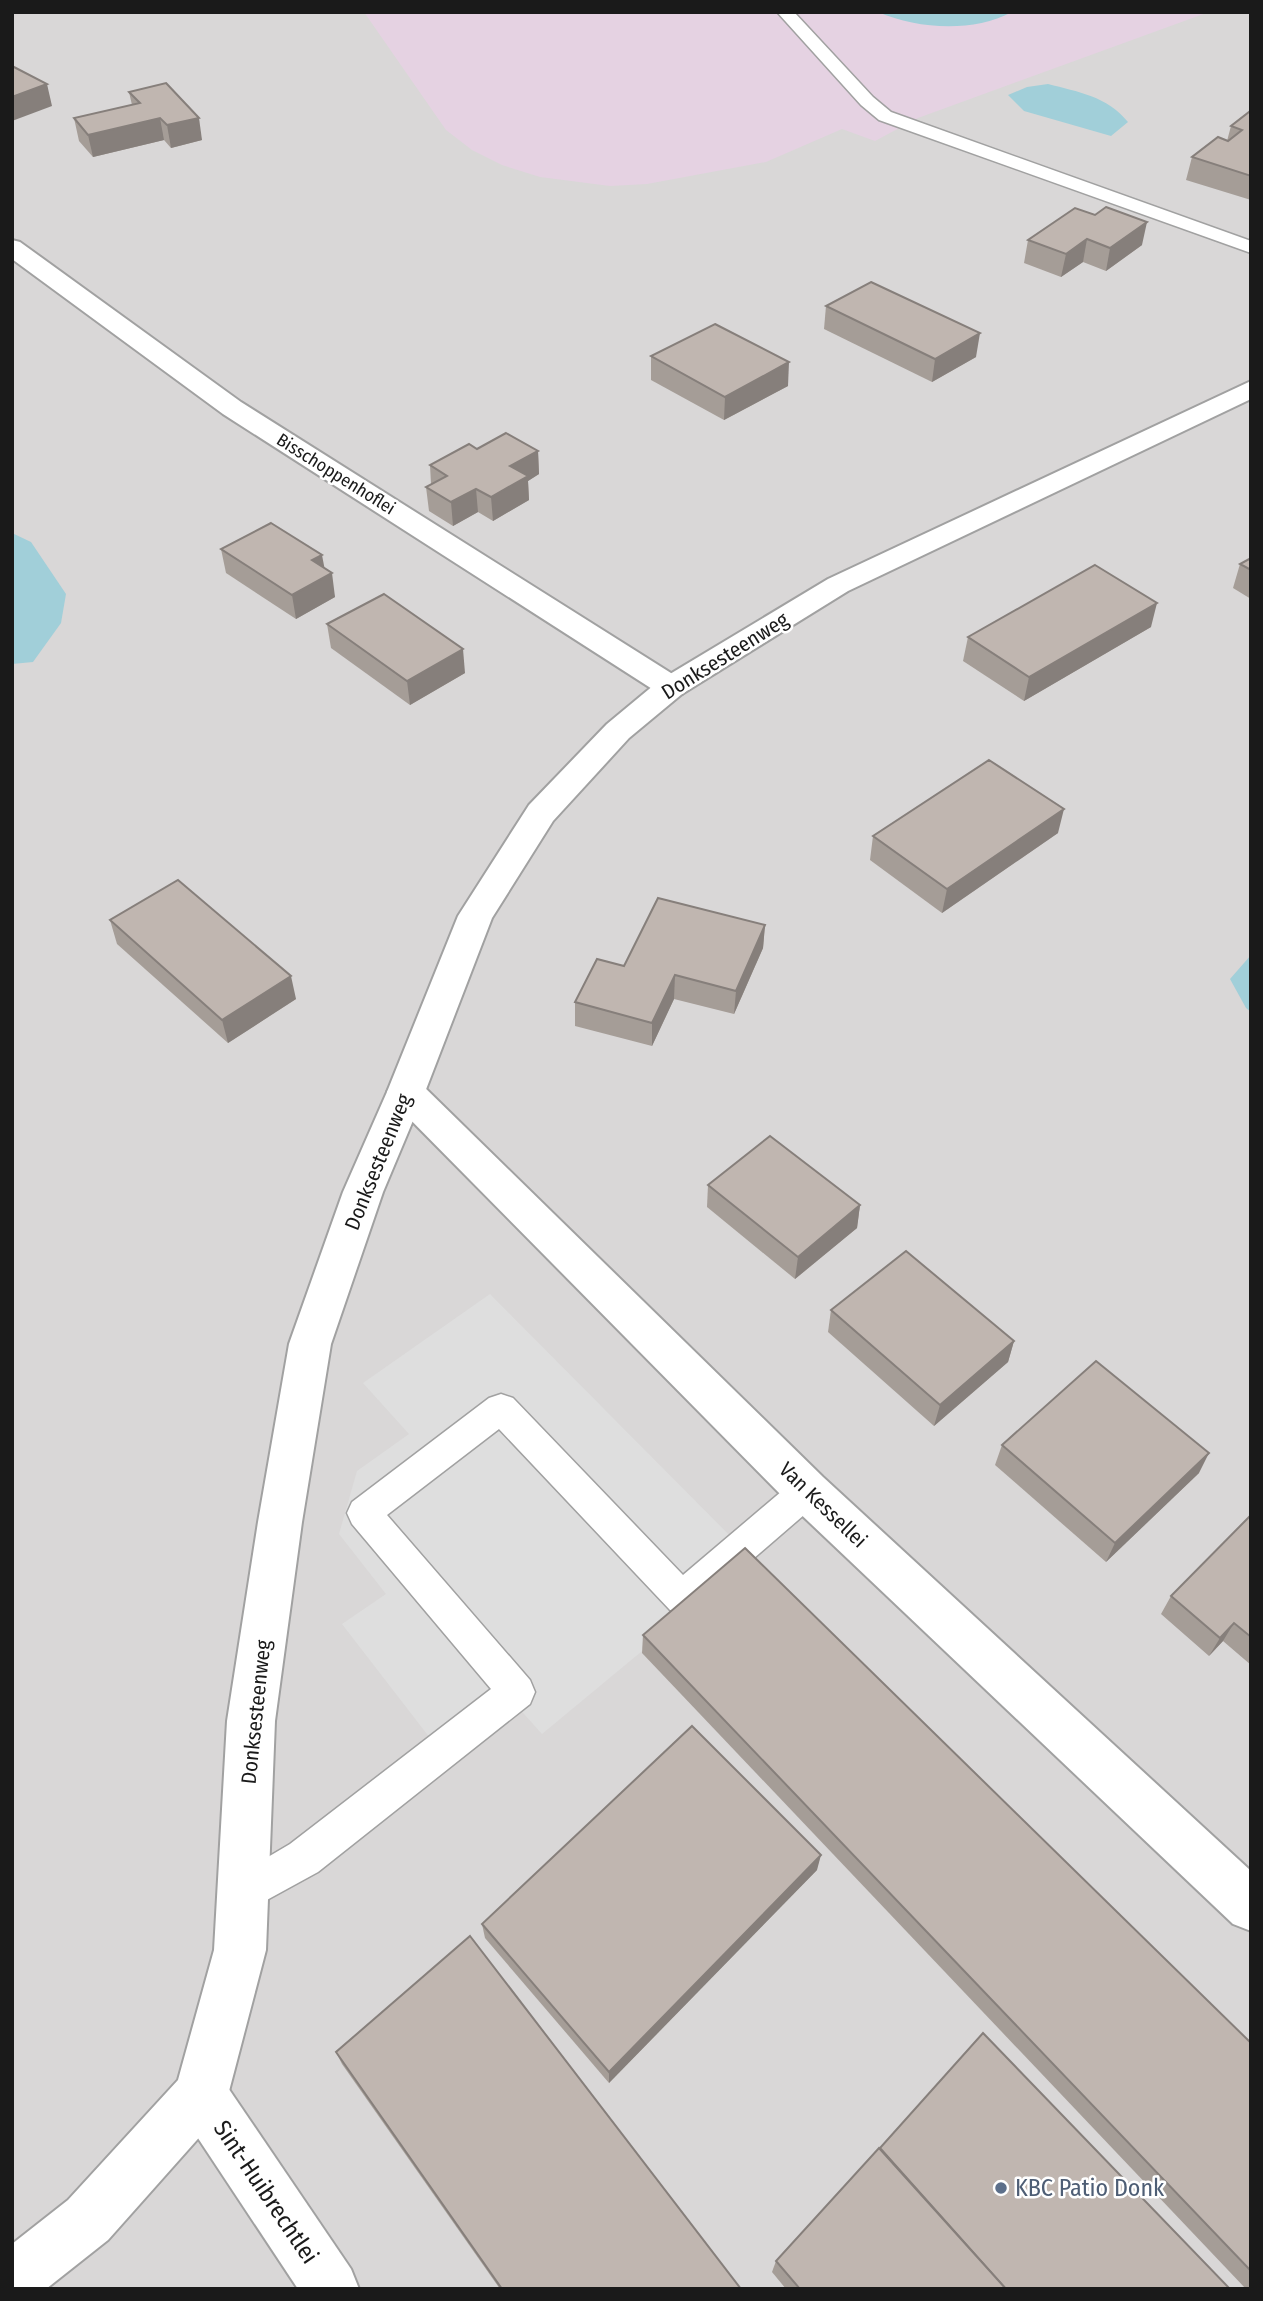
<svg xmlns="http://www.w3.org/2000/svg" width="1263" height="2301" font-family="'Fira Sans Condensed',sans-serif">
  <rect width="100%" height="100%" fill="#ece7e0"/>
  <!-- residential -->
  <rect fill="#d9d7d7" x="12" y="12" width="1239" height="2277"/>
  <!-- industrial -->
  <polygon fill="#e5d2e2" points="364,12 1209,12 918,118 875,141 842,129 766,162 647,184 610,186 540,177 502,165 472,150 446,130"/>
  <!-- parking -->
  <polygon fill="#dedede" points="490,1294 753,1559 542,1734 516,1705 447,1760 342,1624 386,1594 339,1534 357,1471 409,1434 363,1383"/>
  <!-- water -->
  <g fill="#a1cfd9">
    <path d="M 878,12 L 1012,12 C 972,33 918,29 878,12 Z"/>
    <path d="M 1048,84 C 1078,92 1107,96 1128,122 L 1111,136 L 1024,111 L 1008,95 L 1027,87 Z"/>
    <polygon points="12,533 31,542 66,594 61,623 33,662 12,664"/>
    <polygon points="1251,955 1251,1012 1246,1008 1230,979"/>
  </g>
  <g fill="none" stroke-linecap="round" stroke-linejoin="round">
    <!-- service casing -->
    <g stroke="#a1a1a1" stroke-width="3">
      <g id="service">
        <polygon points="777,12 794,12 873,97 891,112 1251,241 1251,253 879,120 861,105"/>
        <polygon points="501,1394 513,1398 683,1575 795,1480 807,1476 819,1480 824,1491 819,1502 694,1610 682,1615 670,1610 499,1429 387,1515 530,1680 535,1692 530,1704 318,1872 243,1913 229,1908 224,1894 229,1880 290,1844 491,1689 352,1524 347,1513 352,1502 489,1398"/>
      </g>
    </g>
    <!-- minor casing -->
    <g stroke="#a1a1a1" stroke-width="4">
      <g id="minor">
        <polygon points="12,240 20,242 241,402 682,680 687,687 682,694 671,697 660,694 223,414 12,259"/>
        <polygon points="406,1078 419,1082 823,1477 1251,1871 1251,1931 1233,1924 791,1505 393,1102 387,1092 393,1082"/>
        <polygon points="201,2068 220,2076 351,2269 359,2289 298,2289 182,2114 174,2095 182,2076"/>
      </g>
    </g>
    <!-- tertiary casing -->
    <g stroke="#a1a1a1" stroke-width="4">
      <polygon id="tertiary" points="1251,381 1251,399 848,591 682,694 629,738 553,821 492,918 425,1092 383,1192 331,1344 302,1522 275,1721 266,1950 228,2095 220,2114 108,2240 46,2289 12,2289 12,2244 68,2200 178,2080 214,1950 227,1721 258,1522 289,1344 343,1192 387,1092 458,916 529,805 607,724 660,680 828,579"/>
    </g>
    <!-- service -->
    <use href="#service" fill="#fff" fill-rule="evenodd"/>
    <!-- minor -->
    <use href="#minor" fill="#fff" fill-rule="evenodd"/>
    <!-- tertiary -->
    <use href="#tertiary" fill="#fff" fill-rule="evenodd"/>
  </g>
  <!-- wall -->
  <g fill="#a59d97">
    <polygon points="129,92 202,140 171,148 164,140 93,157 79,141 74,118 132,105"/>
    <polygon points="1251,113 1251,200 1186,180 1192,157 1227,141 1231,126"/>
    <polygon points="1075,208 1142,245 1106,271 1083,262 1061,277 1024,263 1028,240"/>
    <polygon points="826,306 976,357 932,382 824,329"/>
    <polygon points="651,356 788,386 724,420 651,380"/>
    <polygon points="477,449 538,451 539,474 528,481 529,500 493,521 478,512 453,526 429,511 426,487 431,484 430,465"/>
    <polygon points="221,549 324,568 335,597 296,619 226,573"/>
    <polygon points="1251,558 1251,599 1233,588 1240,564"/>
    <polygon points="327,624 465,673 410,705 331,648"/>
    <polygon points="1151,627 1024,701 963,661 968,637"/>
    <polygon points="1058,833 942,913 870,860 873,836"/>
    <polygon points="110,920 296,999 228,1043 117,944"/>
    <polygon points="765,925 763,948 734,1014 674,999 652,1046 575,1026 575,1002 624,966"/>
    <polygon points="708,1185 860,1205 857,1228 795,1279 707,1207"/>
    <polygon points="831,1310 1014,1341 1008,1362 934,1426 828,1332"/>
    <polygon points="1002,1445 1199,1473 1106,1562 995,1465"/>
    <polygon points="1251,1515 1251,1665 1223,1641 1209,1656 1161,1614 1171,1596"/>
    <polygon points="643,1635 1251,2043 1251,2289 1246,2289 642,1653"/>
    <polygon points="817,1870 609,2083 485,1938 482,1924"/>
    <polygon points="336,2052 741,2289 500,2289 342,2064"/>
    <polygon points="776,2261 1230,2289 786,2289 772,2272"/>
  </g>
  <!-- shaded-wall -->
  <g fill="#867f7b">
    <polygon points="47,84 52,106 12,121 12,97"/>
    <polygon points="160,118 164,140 93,157 88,135"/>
    <polygon points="199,118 202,140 171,148 167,125"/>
    <polygon points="1147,222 1142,245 1106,271 1110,248"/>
    <polygon points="1087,239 1083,262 1061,277 1066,254"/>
    <polygon points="980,333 976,357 932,382 935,359"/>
    <polygon points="789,362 788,386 724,420 725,397"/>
    <polygon points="538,451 539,474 528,481 529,500 493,521 491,497 510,466"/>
    <polygon points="476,489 478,512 453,526 451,502"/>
    <polygon points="322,555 326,576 332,573 335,597 296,619 292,595 312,560"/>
    <polygon points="1157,603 1151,627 1024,701 1029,677"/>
    <polygon points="463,649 465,673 410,705 407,681"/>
    <polygon points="1064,809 1058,833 942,913 947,889"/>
    <polygon points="765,925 763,948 734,1014 736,991"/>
    <polygon points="675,975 674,999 652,1046 652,1023"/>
    <polygon points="291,976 296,999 228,1043 222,1020"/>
    <polygon points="860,1205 857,1228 795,1279 798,1257"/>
    <polygon points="1014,1341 1008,1362 934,1426 940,1405"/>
    <polygon points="1209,1453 1199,1473 1106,1562 1115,1543"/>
    <polygon points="1234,1623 1223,1641 1209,1656 1220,1638"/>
    <polygon points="821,1855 817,1870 609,2083 609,2072"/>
  </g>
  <!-- building -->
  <g fill="#c0b6b0" stroke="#867f7b" stroke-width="2">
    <polygon points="12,66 47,84 12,97"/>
    <polygon points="166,83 199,118 167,125 160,118 88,135 74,118 140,103 129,92"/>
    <polygon points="1249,112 1251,113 1251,176 1192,157 1218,137 1228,141 1242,130 1231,126"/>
    <polygon points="1106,207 1147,222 1110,248 1087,239 1066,254 1028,240 1075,208 1095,215"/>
    <polygon points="871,282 980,333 935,359 826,306"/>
    <polygon points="715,324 789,362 725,397 651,356"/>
    <polygon points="506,433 538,451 510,466 528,476 491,497 476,489 451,502 426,487 447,476 430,465 469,444 477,449"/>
    <polygon points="271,523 322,555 312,560 332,573 292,595 221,549"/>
    <polygon points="1251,558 1251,570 1240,564"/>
    <polygon points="1095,565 1157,603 1029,677 968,637"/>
    <polygon points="384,594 463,649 407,681 327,624"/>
    <polygon points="989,760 1064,809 947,889 873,836"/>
    <polygon points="178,880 291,976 222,1020 110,920"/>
    <polygon points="658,898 765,925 736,991 675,975 652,1023 575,1002 597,959 624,966"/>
    <polygon points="770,1136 860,1205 798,1257 708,1185"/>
    <polygon points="906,1251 1014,1341 940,1405 831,1310"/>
    <polygon points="1096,1361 1209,1453 1115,1543 1002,1445"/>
    <polygon points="1251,1515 1251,1637 1234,1623 1220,1638 1171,1596"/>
    <polygon points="745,1548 1251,2043 1251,2271 643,1635"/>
    <polygon points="692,1726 821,1855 609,2072 482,1924"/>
    <polygon points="470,1936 741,2289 502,2289 336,2052"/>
    <polygon points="983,2033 1230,2289 1006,2289 880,2148"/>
    <polygon points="879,2148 1006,2289 800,2289 776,2261"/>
  </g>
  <!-- markers -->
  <circle fill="#5c6f8a" stroke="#fff" stroke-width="2.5" cx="1001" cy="2188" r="7"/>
  <g text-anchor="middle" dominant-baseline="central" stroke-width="5" stroke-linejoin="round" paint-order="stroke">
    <!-- far-street labels -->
    <g font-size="18" fill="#1a1a1a" stroke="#fff">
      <text transform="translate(336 474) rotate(32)">Bisschoppenhoflei</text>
    </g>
    <!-- street labels -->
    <g font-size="21" fill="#1a1a1a" stroke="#fff">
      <text transform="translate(725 656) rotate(-32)">Donksesteenweg</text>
      <text transform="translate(378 1162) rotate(-68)">Donksesteenweg</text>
      <text transform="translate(823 1505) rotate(44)">Van Kessellei</text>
      <text transform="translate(256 1712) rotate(-84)">Donksesteenweg</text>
    </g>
    <!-- near-service labels -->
    <g font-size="24" fill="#4e5e75" stroke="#fff" text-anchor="start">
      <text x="1015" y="2188">KBC Patio Donk</text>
    </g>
    <!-- near-street labels -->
    <g font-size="24" fill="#1a1a1a" stroke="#fff">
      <text transform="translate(266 2192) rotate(56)">Sint-Huibrechtlei</text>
    </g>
  </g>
  <!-- border -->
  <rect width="1263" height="2301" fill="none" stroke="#1a1a1a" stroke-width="28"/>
</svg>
